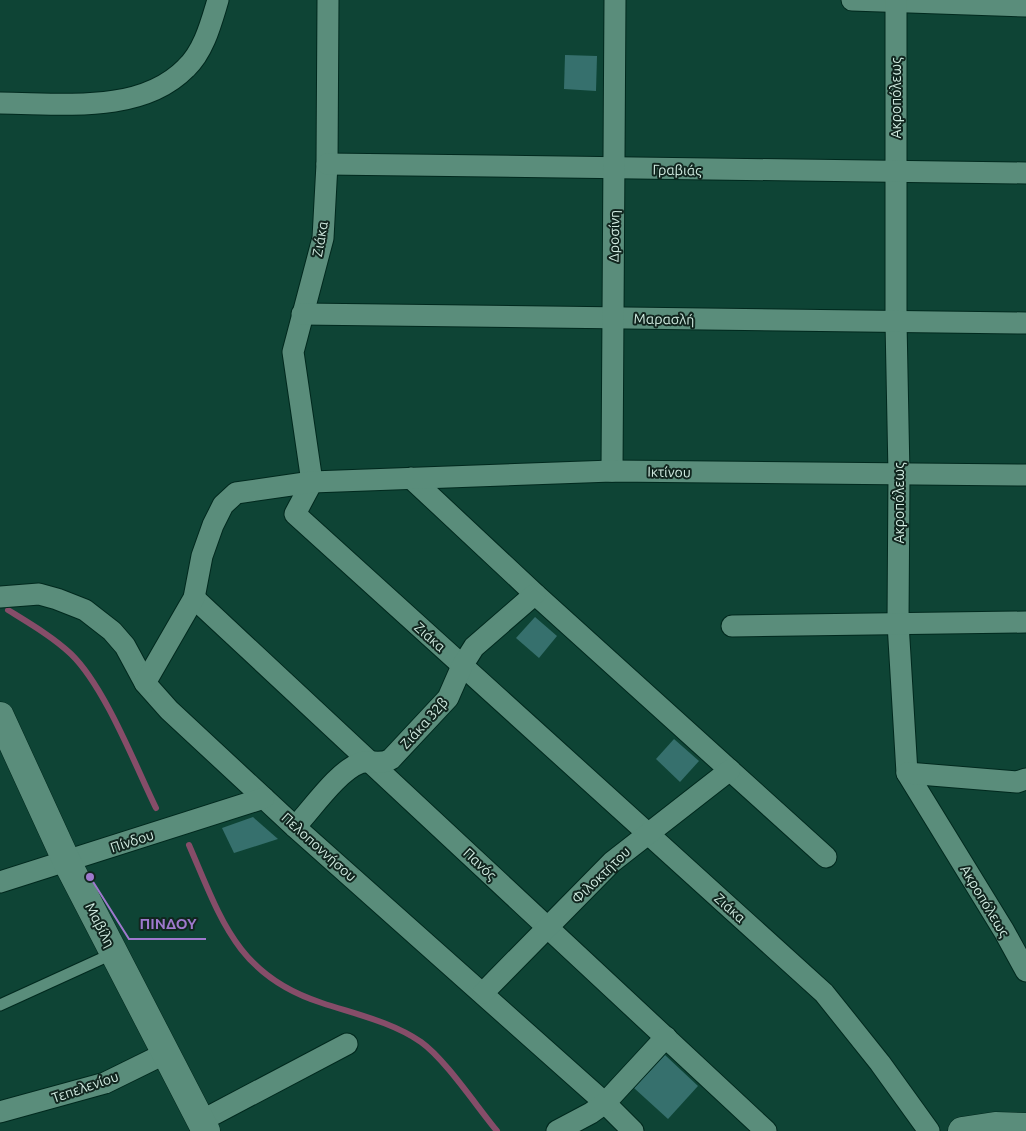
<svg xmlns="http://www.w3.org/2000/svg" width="1026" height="1131" font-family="Ubuntu,sans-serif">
  <rect width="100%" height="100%" fill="#0e4435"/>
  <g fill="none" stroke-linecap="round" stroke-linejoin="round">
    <!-- stream -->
    <g stroke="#864d69" stroke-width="6">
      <path d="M 8,610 C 29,623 53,637 71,654 C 105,687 135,765 156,808"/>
      <path d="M 189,845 C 221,919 237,976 322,1003 C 355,1014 392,1022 421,1042 C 445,1059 477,1107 497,1131"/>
    </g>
  </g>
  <!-- building -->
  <g fill="#36706d">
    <polygon points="565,55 597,56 596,91 564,89"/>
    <polygon points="535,617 557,636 539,658 516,638"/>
    <polygon points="674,739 699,761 680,782 656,759"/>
    <polygon points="253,817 278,839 234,853 222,828"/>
    <polygon points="665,1055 698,1086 668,1119 634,1088"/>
  </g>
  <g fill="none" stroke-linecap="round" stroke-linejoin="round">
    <!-- lane casing -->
    <g stroke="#00291e" stroke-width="13">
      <polyline id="lane" points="0,1005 114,953"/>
    </g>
    <!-- street casing -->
    <g stroke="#00291e" stroke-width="23">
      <g id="street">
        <polyline points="328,0 327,164 323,238 293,352 312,482 295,514 824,993 880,1063 929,1131"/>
        <polyline points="852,0 1026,6"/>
        <polyline points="896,1 896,322 899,474 898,623 907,773 1004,931 1026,971"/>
        <path d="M 0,103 C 59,103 140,115 186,68 C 204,51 211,23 218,0"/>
        <polyline points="327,164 1026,173"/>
        <polyline points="302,314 1026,323"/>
        <polyline points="612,471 615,0"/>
        <polyline points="411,478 535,594 826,857"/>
        <polyline points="0,597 39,594 57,599 85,610 112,631 125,646 145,683 169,710 295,827 605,1103 633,1131"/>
        <polyline points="194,598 766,1131"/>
        <polyline points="732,626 1026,622"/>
        <polyline points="145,683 194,598 202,556 213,525 223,505 236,493 312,482 612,471 1026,475"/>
        <polyline points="907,773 1017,782 1026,779"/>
        <path d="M 295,827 C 312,809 338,771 360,763 C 370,759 380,766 391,759 L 448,698 L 462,666 L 474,647 L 535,594"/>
        <polyline points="0,882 264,798"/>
        <polyline points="483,993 612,862 730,770"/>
        <polyline points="0,1112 105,1083 166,1053"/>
        <polyline points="201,1121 347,1044"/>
        <polyline points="557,1131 591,1113 605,1103 666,1037"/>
      </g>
    </g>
    <!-- secondary casing -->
    <g stroke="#00291e" stroke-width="29">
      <g id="secondary">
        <polyline points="0,716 67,862 206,1131"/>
        <polyline points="962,1131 995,1126 1026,1127"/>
      </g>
    </g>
    <!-- lane -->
    <use href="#lane" stroke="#5a8d7b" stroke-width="11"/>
    <!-- street -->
    <use href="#street" stroke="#5a8d7b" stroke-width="21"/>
    <!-- secondary -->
    <use href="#secondary" stroke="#5a8d7b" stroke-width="28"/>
  </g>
  <g text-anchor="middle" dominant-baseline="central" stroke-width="4" stroke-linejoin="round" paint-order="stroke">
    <!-- street labels -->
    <g font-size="14" fill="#d2ece2" stroke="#11261f">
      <text transform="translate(896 98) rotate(-90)">Ακροπόλεως</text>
      <text transform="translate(677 170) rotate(1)">Γραβιάς</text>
      <text transform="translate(614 236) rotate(-89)">Δροσίνη</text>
      <text transform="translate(320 239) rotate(-80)">Ζιάκα</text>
      <text transform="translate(664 319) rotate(1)">Μαρασλή</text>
      <text transform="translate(669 472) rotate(1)">Ικτίνου</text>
      <text transform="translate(899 503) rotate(-90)">Ακροπόλεως</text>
      <text transform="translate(430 637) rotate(42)">Ζιάκα</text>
      <text transform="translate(424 723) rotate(-48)">Ζιάκα 32β</text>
      <text transform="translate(132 841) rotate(-18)">Πίνδου</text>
      <text transform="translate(319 847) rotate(42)">Πελοποννήσου</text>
      <text transform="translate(480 864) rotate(43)">Πανός</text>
      <text transform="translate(601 875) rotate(-44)">Φιλοκτήτου</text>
      <text transform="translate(985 901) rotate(59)">Ακροπόλεως</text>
      <text transform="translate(730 908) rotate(42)">Ζιάκα</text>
      <text transform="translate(100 925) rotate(63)">Μαβίλη</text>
      <text transform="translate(85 1087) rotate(-19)">Τεπελενίου</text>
    </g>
  </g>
  <!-- callouts -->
  <path fill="none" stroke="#9e79cd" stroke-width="2" d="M90 877L129 939H206"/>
  <circle fill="#9e79cd" stroke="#11261f" stroke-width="2" cx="90" cy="877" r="5"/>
  <g font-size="15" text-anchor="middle" font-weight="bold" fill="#9e79cd" stroke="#11261f" stroke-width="4" stroke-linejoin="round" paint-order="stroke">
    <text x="168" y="929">ΠΙΝΔΟΥ</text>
  </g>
</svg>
